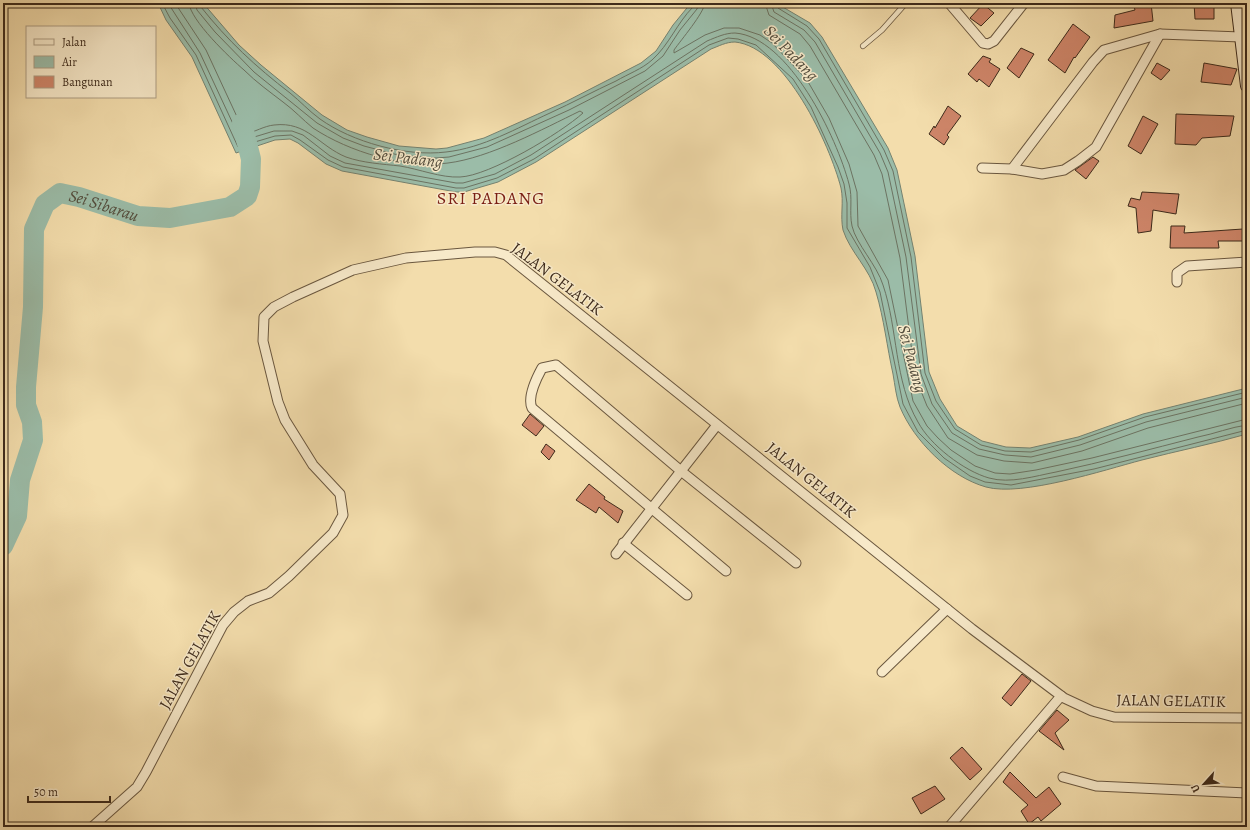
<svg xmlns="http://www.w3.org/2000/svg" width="1250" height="830" font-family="Alegreya,serif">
  <rect width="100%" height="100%" fill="#f3ddac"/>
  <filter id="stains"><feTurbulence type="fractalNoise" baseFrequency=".005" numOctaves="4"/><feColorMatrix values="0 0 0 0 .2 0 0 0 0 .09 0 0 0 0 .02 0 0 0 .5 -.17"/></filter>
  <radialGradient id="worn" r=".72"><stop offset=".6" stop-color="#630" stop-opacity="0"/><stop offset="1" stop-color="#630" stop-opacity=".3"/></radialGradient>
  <!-- water -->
  <path fill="#9bbca8" stroke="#758270" d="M 158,3 L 203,3 L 239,45 L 261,65 L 322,115 L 347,130 L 367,137 L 399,146 L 436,149 L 447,148 L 484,138 L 565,102 L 641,63 L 656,51 L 673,25 L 691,3 L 776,3 L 810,23 L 822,37 L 888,148 L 897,170 L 915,256 L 929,372 L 940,399 L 957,426 L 982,441 L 1006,447 L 1030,448 L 1078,437 L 1143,414 L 1247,388 L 1247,434 C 1212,444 1177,451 1142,460 C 1104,470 1022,497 986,487 C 950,477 914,441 900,407 C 896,397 895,385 893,374 C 887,347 884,319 876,292 C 870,269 850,252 843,230 C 840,216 844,202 841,188 C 830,145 785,47 735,42 C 726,42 719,46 711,49 L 536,162 L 498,182 L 464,192 L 456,192 L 342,171 L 326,164 L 298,143 L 290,139 L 275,140 L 236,153 L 192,57 L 166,20 Z"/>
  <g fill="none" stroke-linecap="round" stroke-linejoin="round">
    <!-- shore -->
    <g stroke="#6c7362" stroke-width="1">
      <polyline points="162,3 170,18 196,55 238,147 275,136 291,135 300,140 328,160 343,167 456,188 464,188 497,178 534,159 709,45 728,38 738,39 756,45 793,79 811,107 838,167 844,184 847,203 847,228 870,267 880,292 903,404 918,432 944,458 970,476 985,482 1011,485 1094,469 1247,430"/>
      <path d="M 168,3 L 200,53 L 241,141 L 274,131 L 292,131 L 303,135 L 330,156 L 345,163 L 456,183 L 463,183 L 495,174 L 531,155 L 707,41 C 717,37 725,33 735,33 C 789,37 837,138 849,184 C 853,198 849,212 852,226 C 856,244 877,265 883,285 C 898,329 894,381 918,422 C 930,445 964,471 989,478 C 1010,484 1035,476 1056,472 C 1103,462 1151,449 1198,437 C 1214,434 1231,427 1247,425"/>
      <path d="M 175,3 L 206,50 L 245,134 C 255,132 264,126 274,125 C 307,121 319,146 346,157 C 363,163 382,164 400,166 C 419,169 441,178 460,177 C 489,176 561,133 583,113 L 580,111 C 543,129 489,158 448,163 C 406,169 349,152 313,128 C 303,120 294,110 283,102 C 270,92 256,82 244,70 C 230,58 190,20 189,3"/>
      <polyline points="195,3 197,10 215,32 254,72 317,123 343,138 364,146 398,155 436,158 449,157 487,147 569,110 645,71 663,56 680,30 697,9 699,3"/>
      <path d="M 200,3 L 201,7 C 227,40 256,67 290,93 C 300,101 309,111 320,119 C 352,142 406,157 446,152 C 483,148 517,128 550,113 C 572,103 594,91 616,81 C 628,74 642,69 652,60 C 669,45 677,23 693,7 L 694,3"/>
      <path d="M 705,3 C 704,13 681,40 674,50 L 674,53 L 705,35 L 724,28 L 739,28 L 760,35 L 772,43 L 807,80 L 829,118 L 849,164 L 857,192 L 858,226 L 888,280 L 913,401 L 927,426 L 938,438 L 951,450 L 975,466 L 995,473 L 1010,474 L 1036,470 L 1092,458 L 1247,419"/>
      <polyline points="765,3 769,15 800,34 810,46 874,155 882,174 900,258 915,376 927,406 948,438 977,455 1004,461 1032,463 1082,451 1148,428 1247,403"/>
      <polyline points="771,3 774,12 804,30 815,42 880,153 888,172 906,257 921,374 932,404 952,433 979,449 1005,455 1031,457 1080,445 1146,422 1247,397"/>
      <polyline points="776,3 778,8 807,26 819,39 884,150 893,171 911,257 925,373 936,401 955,429 981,445 1005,451 1031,452 1079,440 1145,417 1247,392"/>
    </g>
    <!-- river -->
    <path stroke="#9bbca8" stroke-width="20" id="s1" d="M 3,546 L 17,516 L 20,480 L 33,440 L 32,422 L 26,405 L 26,387 L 33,307 L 34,229 L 45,204 L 60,193 L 79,197 L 138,216 L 170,218 L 230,207 L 247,196 L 250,187 L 251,159 L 242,123"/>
  </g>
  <!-- building -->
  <g fill="#ce8569" stroke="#3d2a1b">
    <polygon points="1133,3 1151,3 1153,21 1114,28 1115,15 1135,10"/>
    <polygon points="1194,3 1214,3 1214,19 1195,19"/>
    <polygon points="983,4 994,13 981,26 970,18"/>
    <polygon points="1073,24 1090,37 1075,58 1074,57 1065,73 1048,60"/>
    <polygon points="1021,48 1034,54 1019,78 1007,68"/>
    <polygon points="983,56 991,59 989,62 1000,69 989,87 979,79 977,82 968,74"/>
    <polygon points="1157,63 1170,70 1161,80 1151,73"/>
    <polygon points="1204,63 1237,69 1231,85 1201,82"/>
    <polygon points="948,106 961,116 947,135 949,137 944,145 929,134 934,126 935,128"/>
    <polygon points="1176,114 1234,116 1230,136 1202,138 1196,145 1175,144"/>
    <polygon points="1143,116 1158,124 1141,154 1128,146"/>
    <polygon points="1093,157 1099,161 1086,179 1075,170"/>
    <polygon points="1142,192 1179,194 1176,214 1153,210 1151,231 1138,233 1136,208 1128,206 1131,198 1140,200"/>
    <polygon points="1171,226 1185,226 1184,233 1243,229 1245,241 1218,241 1219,248 1170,248"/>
    <polygon points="530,414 544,426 536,436 522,425"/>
    <polygon points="546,444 555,451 549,460 541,452"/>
    <polygon points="589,484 605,497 604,499 623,511 618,523 599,507 596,513 576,500"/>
    <polygon points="1022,674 1031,681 1011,706 1002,698"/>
    <polygon points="1057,710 1069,720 1055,733 1064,750 1039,731"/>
    <polygon points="962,747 982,769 970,780 950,758"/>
    <polygon points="1010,772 1036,798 1049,787 1061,804 1041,821 1038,817 1029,824 1021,811 1028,805 1003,782"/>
    <polygon points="935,786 945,799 921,814 912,798"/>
  </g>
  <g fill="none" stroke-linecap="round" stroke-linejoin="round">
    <!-- service casing -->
    <g stroke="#6a573f" stroke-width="6">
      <polyline id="service" points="863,46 882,30 906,3"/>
    </g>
    <!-- minor casing -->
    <g stroke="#6a573f" stroke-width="11">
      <g id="minor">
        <polyline points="949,3 983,43 988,44 994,41 1024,3"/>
        <polyline points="982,168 1012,169 1042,174 1064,170 1078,161 1096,147 1160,34"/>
        <polyline points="1012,169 1093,62 1104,50 1160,34 1241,37"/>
        <polyline points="1177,282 1177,273 1187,266 1247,262"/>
        <polyline points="623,543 687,595"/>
        <polyline points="616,554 717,425"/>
        <path d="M 726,571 L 532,408 C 527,397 536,379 542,368 L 556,365 L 681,471 L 796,563"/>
        <polyline points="882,672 947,609"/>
        <polyline points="1063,777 1096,786 1247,793"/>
        <polyline points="92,827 137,787 146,772 223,625 234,612 248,601 269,593 289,576 333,533 343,515 340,494 313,465 285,420 278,402 263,341 264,317 274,307 293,297 353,270 406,258 475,252 495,252 506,255 972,629 1064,698 1092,711 1114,717 1247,718"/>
        <polyline points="949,827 1061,696"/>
      </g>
    </g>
    <!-- secondary casing -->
    <g stroke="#3d2a1b" stroke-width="14">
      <polyline id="secondary" points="1237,3 1247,86"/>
    </g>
    <!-- service -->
    <use href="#service" stroke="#f7e9c9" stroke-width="4.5"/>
    <!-- minor -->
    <use href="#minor" stroke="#f7e9c9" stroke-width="9"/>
    <!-- secondary -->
    <use href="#secondary" stroke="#f7e9c9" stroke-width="12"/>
  </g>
  <g text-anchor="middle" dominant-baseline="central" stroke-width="3" stroke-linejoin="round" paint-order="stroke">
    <!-- street labels -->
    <g font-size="16" fill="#3d2a1b" stroke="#f7e9c9">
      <text transform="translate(557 279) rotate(37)">JALAN GELATIK</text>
      <text transform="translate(811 480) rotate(39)">JALAN GELATIK</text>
      <text transform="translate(190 660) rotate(-61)">JALAN GELATIK</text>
      <text transform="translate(1171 701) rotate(1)">JALAN GELATIK</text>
    </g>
    <!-- water labels -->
    <g font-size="17" font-style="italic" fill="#544e3e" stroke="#f7e9c9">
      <text transform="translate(791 53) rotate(46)">Sei Padang</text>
      <text transform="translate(408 158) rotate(7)">Sei Padang</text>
      <text stroke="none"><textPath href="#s1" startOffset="415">Sei Sibarau</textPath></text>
      <text transform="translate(912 359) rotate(75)">Sei Padang</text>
    </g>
    <!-- quarter labels -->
    <g font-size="18" letter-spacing="1" fill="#7a1f14" stroke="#f7e9c9">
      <text x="491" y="198">SRI PADANG</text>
    </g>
  </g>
  <!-- margin -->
  <rect width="1250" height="830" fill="none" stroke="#f3ddac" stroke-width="16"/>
  <rect x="4" y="4" width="1242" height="822" fill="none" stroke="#3d2a1b" stroke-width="2"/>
  <rect x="8" y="8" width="1234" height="814" fill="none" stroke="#3d2a1b"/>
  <!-- legend -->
  <rect x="26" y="26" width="130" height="72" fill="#f7e9c9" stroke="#ad9d83"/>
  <rect x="34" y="39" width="20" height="6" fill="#f7e9c9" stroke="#ad9d83"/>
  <text x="62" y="46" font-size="12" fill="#3d2a1b">Jalan</text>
  <rect x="34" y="56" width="20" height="12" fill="#9bbca8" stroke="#ad9d83"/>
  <text x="62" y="66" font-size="12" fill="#3d2a1b">Air</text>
  <rect x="34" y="76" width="20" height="12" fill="#ce8569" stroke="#ad9d83"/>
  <text x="62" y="86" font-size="12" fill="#3d2a1b">Bangunan</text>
  <!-- north arrow -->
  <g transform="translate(1204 784) rotate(243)" stroke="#f7e9c9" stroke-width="3" paint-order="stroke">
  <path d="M0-3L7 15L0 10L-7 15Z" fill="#3d2a1b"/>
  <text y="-6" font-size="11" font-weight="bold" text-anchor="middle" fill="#3d2a1b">U</text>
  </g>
  <!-- scale -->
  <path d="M28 796v6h82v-6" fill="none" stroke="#3d2a1b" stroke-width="2"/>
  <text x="34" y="796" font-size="12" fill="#3d2a1b" stroke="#f7e9c9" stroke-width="3" paint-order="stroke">50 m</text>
  <rect width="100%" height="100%" filter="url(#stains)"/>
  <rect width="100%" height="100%" fill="url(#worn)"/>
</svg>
